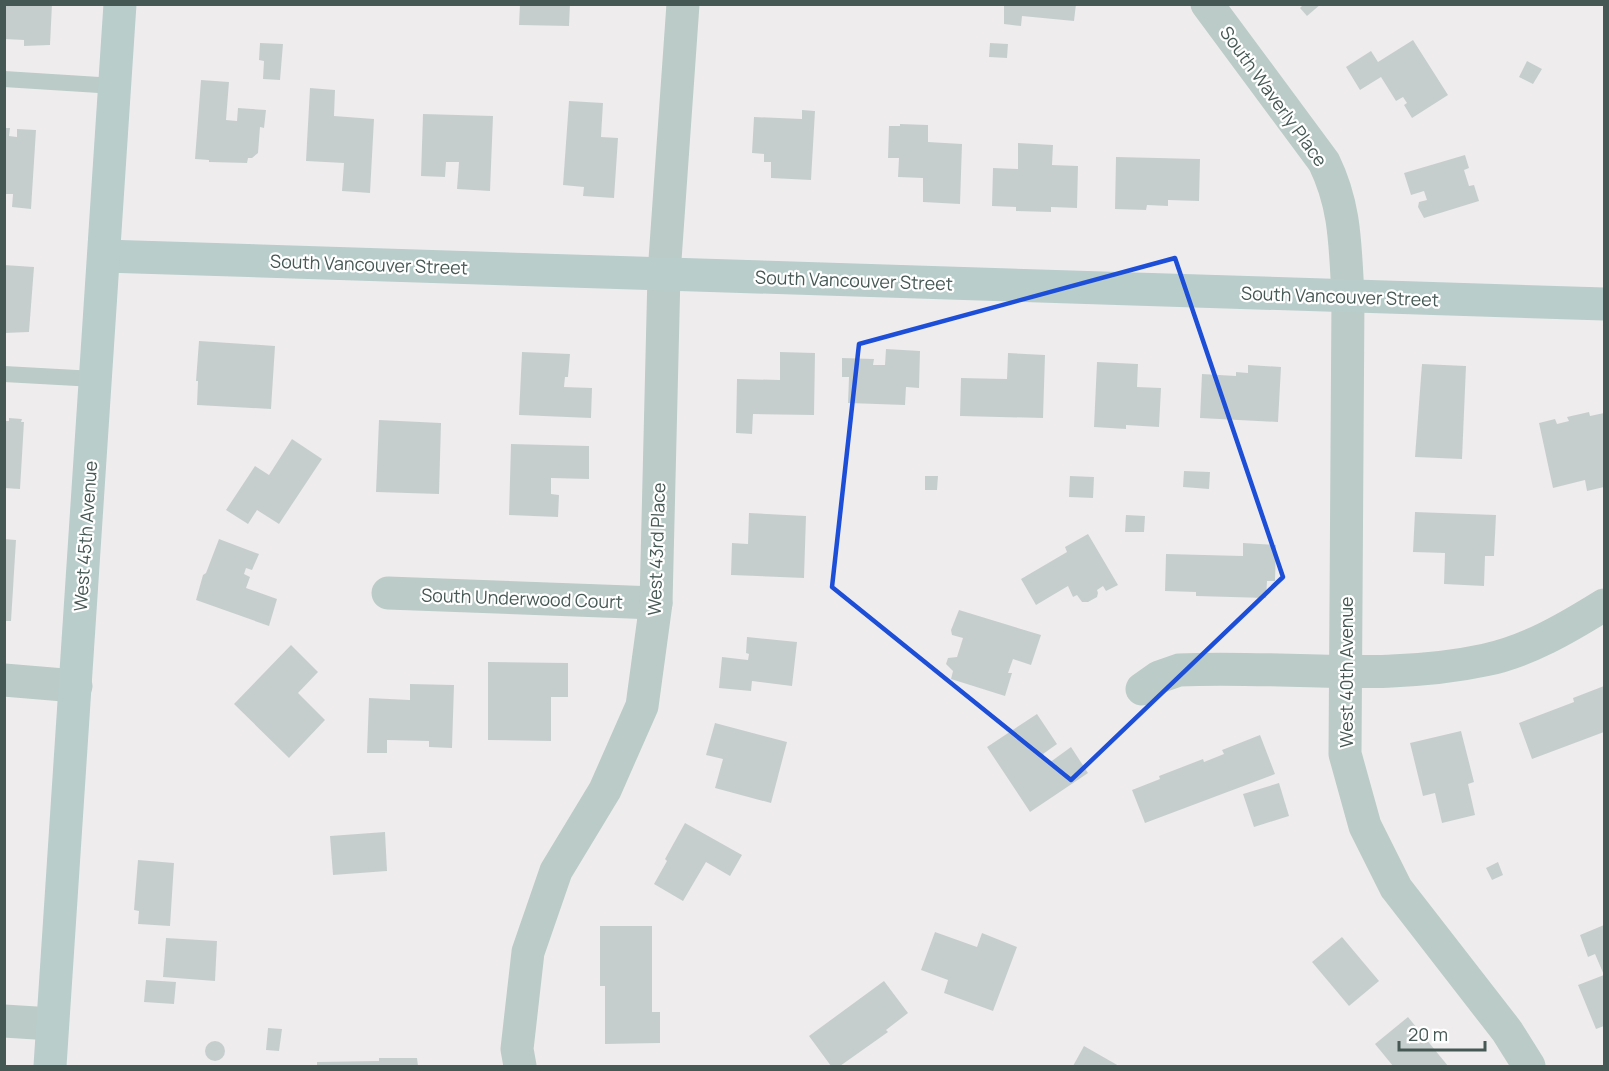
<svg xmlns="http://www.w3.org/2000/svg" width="1609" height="1071" font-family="Manrope,sans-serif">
  <rect width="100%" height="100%" fill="#efecee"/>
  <!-- building -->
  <g fill="#c6cecd">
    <polygon points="4,4 52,4 50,45 24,46 24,40 4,39"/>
    <polygon points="520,4 570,4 569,26 519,25"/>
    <polygon points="1004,4 1076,4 1074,21 1022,16 1021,26 1004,24"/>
    <polygon points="1304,4 1321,4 1307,16 1300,8"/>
    <polygon points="1413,40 1448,95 1412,118 1404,105 1407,103 1403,97 1396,101 1381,77 1360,90 1346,67 1371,51 1378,62"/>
    <polygon points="260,43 283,44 280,80 263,79 264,61 259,60"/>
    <polygon points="990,43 1008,44 1007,58 989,57"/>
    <polygon points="1527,61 1542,69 1533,84 1519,77"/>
    <polygon points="201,80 229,82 226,120 237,121 238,108 266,110 264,128 260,127 258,153 252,158 248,158 247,163 209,162 209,160 195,159"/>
    <polygon points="310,88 335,90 334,116 374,119 370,193 342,191 344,163 306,161"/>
    <polygon points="569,101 603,103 601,137 618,138 614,198 583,196 584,187 563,185"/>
    <polygon points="802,110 815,111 811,180 771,178 771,162 764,162 764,154 752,153 754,117 802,119"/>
    <polygon points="423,114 493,116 490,191 457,189 459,162 446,162 445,177 421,176"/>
    <polygon points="900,124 928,125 928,142 962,144 960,204 923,202 923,178 898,177 899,158 888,158 889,126 900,126"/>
    <polygon points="4,128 10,128 9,136 17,137 17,129 36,130 31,209 12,207 13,194 4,194"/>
    <polygon points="1018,143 1053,145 1052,165 1078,166 1077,208 1051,207 1051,212 1016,211 1016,207 992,206 993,168 1018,169"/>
    <polygon points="1465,155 1469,168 1464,170 1469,186 1474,185 1479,201 1424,218 1418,207 1419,202 1427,200 1424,191 1411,195 1404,173"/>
    <polygon points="1116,157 1200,159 1199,201 1168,200 1168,206 1147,205 1146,210 1115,209"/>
    <polygon points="4,265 34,267 29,332 4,333"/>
    <polygon points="199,341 275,346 271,409 197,405 198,381 196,381"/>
    <polygon points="886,349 920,351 919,388 906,387 905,405 848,403 849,377 842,377 842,358 874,359 873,365 885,365"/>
    <polygon points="522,352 570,354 568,377 565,377 564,387 592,388 591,418 519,415"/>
    <polygon points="780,352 815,353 814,415 753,414 752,434 736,433 737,379 780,380"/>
    <polygon points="1008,353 1045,355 1043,418 960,416 961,378 1007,379"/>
    <polygon points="1097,362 1138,364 1137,387 1161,388 1159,427 1126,425 1126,429 1094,427"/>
    <polygon points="1422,364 1466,366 1462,459 1415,457"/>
    <polygon points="1248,365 1281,367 1278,422 1200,418 1202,374 1236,376 1236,372 1248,373"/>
    <polygon points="1589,412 1590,416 1604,413 1604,487 1587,491 1585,480 1553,488 1539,423 1555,419 1557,424 1569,421 1567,417"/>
    <polygon points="9,418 22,419 21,422 24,422 20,489 4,488 4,429 6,421 9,421"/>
    <polygon points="379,420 441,423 439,494 376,492"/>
    <polygon points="292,439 322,459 279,524 257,510 248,524 226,510 255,466 269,475"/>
    <polygon points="511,444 589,446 589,479 551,478 551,494 559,495 558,517 509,515"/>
    <polygon points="1184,471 1210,472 1209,489 1183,487"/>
    <polygon points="925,476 938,476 937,490 925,490"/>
    <polygon points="1070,476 1094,477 1093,498 1069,497"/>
    <polygon points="1415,512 1496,515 1494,556 1485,556 1484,586 1444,584 1445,553 1413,552"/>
    <polygon points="749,513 806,516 804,578 731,575 732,543 748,544"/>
    <polygon points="1126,515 1145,516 1144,532 1125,532"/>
    <polygon points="1088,534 1118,585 1106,591 1103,586 1097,590 1098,593 1097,597 1088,602 1082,602 1077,595 1073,597 1068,586 1036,605 1021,579 1067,552 1065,547"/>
    <polygon points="4,539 16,540 11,621 4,621"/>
    <polygon points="219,539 259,554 252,570 246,568 244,574 250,577 246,588 277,599 269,626 196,600 203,575 206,573"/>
    <polygon points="1243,543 1276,545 1275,581 1267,581 1266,598 1196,596 1196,592 1165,591 1166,554 1243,556"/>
    <polygon points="959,610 1041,635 1031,665 1013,659 1008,673 1012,673 1005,696 951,679 953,671 946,664 948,658 957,657 963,638 952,635 951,630"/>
    <polygon points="747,637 797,642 792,686 752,681 751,691 719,688 722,657 748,660 749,654 746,653"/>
    <polygon points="291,645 318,672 298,693 325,720 289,758 234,704"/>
    <polygon points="488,662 568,663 568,697 551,697 551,741 488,740"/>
    <polygon points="410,684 454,685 452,748 429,747 429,741 387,740 387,753 367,753 369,698 410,700"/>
    <polygon points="1604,686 1604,732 1532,759 1519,723 1574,702 1573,698"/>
    <polygon points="1037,714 1057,744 1043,754 1049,763 1071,747 1088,773 1030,812 987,747"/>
    <polygon points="715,723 787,742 771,803 715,788 723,759 706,755"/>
    <polygon points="1461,731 1474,782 1468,784 1475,815 1442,823 1435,793 1423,796 1410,743"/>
    <polygon points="1260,735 1275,774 1145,823 1132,790 1160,779 1159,776 1203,759 1204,762 1224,754 1222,750"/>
    <polygon points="1279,783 1289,816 1254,827 1243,794"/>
    <polygon points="685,823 742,855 730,876 706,862 683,901 654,884 667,861 665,859"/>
    <polygon points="385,832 387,871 333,875 330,836"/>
    <polygon points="138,860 174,863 170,926 138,924 139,911 134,910"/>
    <polygon points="1498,862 1503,875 1492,880 1486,868"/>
    <polygon points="1604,925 1604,1026 1596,1029 1578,985 1604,975 1595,954 1588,957 1580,935"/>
    <polygon points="600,926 652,926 652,1012 660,1012 660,1043 605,1044 605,986 600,986"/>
    <polygon points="935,932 977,947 982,933 1017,947 993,1011 944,993 948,980 921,970"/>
    <polygon points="1342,937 1379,981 1349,1006 1312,962"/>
    <polygon points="166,938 217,941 215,981 163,977"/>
    <polygon points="146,980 176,982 174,1004 144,1002"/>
    <polygon points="884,981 908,1013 886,1030 888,1032 840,1066 831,1066 809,1036"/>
    <polygon points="1408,1017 1448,1066 1393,1066 1375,1044"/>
    <polygon points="268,1028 282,1029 279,1051 266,1050"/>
    <circle cx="215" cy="1051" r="10"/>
    <polygon points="1084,1046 1119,1066 1073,1066"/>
    <polygon points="379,1058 417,1058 418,1066 317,1066 317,1062 379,1061"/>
  </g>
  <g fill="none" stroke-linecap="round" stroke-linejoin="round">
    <!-- lane -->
    <g stroke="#bbcbc7" stroke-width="16">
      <polyline points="4,79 115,86"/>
      <polyline points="4,374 95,379"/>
    </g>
    <!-- street -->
    <g stroke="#bbcbc7" stroke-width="33">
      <path d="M 1207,4 L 1324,162 C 1346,207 1345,247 1348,296 L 1345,754 L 1365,826 L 1396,888 L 1507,1031 L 1529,1066"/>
      <polyline points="388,593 656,603"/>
      <polyline points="4,680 76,686"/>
      <path d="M 1142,689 L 1159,677 L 1179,670 C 1281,665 1384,682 1485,660 C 1528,651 1567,628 1604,605"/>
      <polyline points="4,1021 52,1024"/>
      <polyline points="520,1066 517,1049 528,952 556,871 605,790 642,706 656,603 664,274 683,4"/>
    </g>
    <!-- secondary -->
    <g stroke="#b9cdca" stroke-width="33">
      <polyline points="104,256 1604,304"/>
      <polyline points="50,1066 120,4"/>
    </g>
  </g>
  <!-- marked area -->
  <path fill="none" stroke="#1d4ed8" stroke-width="4.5" stroke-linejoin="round" d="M 1175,258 L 1283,577 L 1071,780 L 832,587 L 859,344 Z"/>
  <g text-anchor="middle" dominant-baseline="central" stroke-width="4.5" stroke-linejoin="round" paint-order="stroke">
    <!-- street labels -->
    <g font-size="18" fill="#465854" stroke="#fff">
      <text transform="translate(1274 96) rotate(54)">South Waverly Place</text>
      <text transform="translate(369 264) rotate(2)">South Vancouver Street</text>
      <text transform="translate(854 280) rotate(2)">South Vancouver Street</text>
      <text transform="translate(1340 296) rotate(2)">South Vancouver Street</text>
      <text transform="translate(85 536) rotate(-86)">West 45th Avenue</text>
      <text transform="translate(656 549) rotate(-88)">West 43rd Place</text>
      <text transform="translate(522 598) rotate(2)">South Underwood Court</text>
      <text transform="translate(1346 672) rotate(-90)">West 40th Avenue</text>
    </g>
  </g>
  <!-- border -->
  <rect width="1609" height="1071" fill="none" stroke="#465854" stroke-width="12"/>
  <!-- scale -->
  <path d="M1399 1041v9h86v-9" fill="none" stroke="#465854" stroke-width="3"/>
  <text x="1408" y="1041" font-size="18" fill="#465854" stroke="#ffffff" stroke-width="4.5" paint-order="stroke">20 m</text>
</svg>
